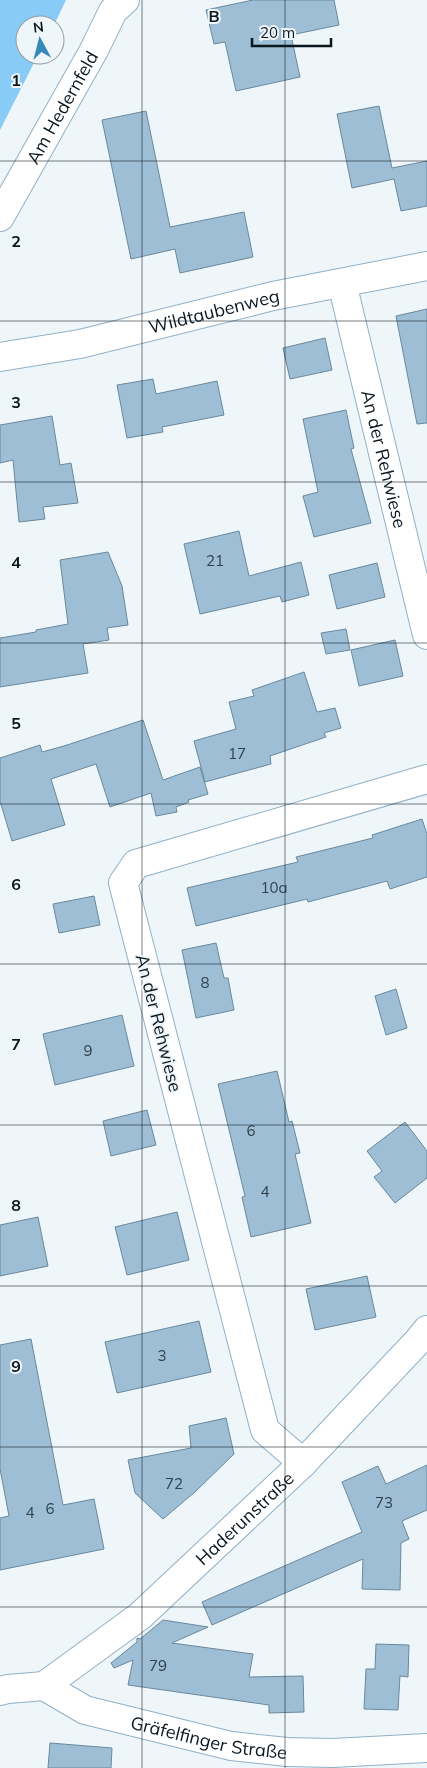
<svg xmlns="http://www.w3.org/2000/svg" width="427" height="1768" font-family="Mulish,sans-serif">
  <rect width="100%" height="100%" fill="#eff6fa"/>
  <!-- forest -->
  <polygon fill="#88cbf7" points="0,0 66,0 54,25 25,25 25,55 38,55 0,130"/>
  <!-- building -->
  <g fill="#9dbed5" stroke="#69899e">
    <polygon points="253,0 334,0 339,25 291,35 300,77 236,91 225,42 214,44 206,10"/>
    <polygon points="379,106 392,168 427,161 427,206 401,211 394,179 352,188 337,114"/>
    <polygon points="146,111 170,227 244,212 253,257 180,273 175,249 131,259 102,120"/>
    <polygon points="427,309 427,423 417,424 396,316"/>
    <polygon points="325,338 332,370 290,379 283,348"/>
    <polygon points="153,379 156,394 217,381 224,415 162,427 163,432 127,438 117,385"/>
    <polygon points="346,410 354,448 351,449 371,523 314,537 303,496 318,492 303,419"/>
    <polygon points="52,416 60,465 71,463 78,503 43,507 45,519 19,522 13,460 0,463 0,425"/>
    <polygon points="239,531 249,576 301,562 309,595 282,602 280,596 200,614 184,544"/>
    <polygon points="108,552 122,586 128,625 107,628 109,640 83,644 88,673 0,687 0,638 36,632 36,630 68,624 60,560"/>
    <polygon points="377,563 385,597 337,609 329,575"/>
    <polygon points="346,629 350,650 326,654 321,633"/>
    <polygon points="395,640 403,676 359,686 351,650"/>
    <polygon points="304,672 317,712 335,708 341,728 324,733 326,737 270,756 271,764 205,782 194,741 236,729 229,702 254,696 252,690"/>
    <polygon points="143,720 163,780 200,767 208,794 188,800 189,802 176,807 177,812 156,816 151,793 110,807 96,764 51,779 65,825 12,841 0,801 0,758 40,745 42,752 64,746"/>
    <polygon points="422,819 427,834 427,877 390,889 387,881 308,902 307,899 196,926 187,888 298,862 296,857 373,838 372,835"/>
    <polygon points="94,896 100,925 59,933 53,904"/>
    <polygon points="216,943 224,978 228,978 234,1010 196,1018 182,950"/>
    <polygon points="396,989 407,1028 386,1035 375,996"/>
    <polygon points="122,1015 134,1066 55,1085 43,1034"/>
    <polygon points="277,1071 289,1122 292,1121 300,1153 295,1154 311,1223 251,1237 242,1197 245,1196 218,1084"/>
    <polygon points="147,1110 156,1145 111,1156 103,1121"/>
    <polygon points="405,1122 427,1151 427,1178 395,1203 374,1177 382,1171 367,1151"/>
    <polygon points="177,1212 189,1260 127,1275 115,1227"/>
    <polygon points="38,1217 48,1266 0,1276 0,1225"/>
    <polygon points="367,1276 376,1317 315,1330 306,1289"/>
    <polygon points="199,1321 211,1372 117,1393 105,1342"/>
    <polygon points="31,1339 63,1505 94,1499 104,1549 0,1570 0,1518 9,1516 0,1469 0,1345"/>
    <polygon points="226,1418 234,1454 196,1491 163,1519 135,1493 128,1460 191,1448 189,1426"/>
    <polygon points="427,1465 427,1510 402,1521 409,1539 401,1543 400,1590 362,1589 363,1559 212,1625 202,1602 362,1532 342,1482 378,1466 386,1484"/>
    <polygon points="163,1620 208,1627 172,1643 253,1654 249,1677 303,1676 304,1712 269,1713 269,1705 128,1685 133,1660 114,1668 111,1663 137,1642 137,1638 140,1639"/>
    <polygon points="376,1644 409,1645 408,1677 400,1676 398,1710 364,1709 366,1669 375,1669"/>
    <polygon points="50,1743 112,1748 111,1768 48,1768"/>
  </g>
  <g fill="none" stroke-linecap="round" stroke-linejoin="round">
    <!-- minor casing -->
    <g stroke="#90b0c7" stroke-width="30">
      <g id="minor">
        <path id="s1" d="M 0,217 L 94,50 L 113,11 L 125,0"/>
        <path id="s2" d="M 342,283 L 427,635"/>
        <path id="s3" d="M 0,357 L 80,344 L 273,296 L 427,266"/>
        <polyline points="303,1463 265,1430 123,883 136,864 427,779"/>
        <path id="s4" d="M 44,1686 L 140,1616 L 303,1463 L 418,1341 L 427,1330"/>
        <path id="s5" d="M 0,1691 L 8,1689 L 44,1686 L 85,1710 L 231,1746 L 287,1752 L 333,1753 L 427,1748"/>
      </g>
    </g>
    <!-- minor -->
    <use href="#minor" stroke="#fff" stroke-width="28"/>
  </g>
  <!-- grid -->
  <path fill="none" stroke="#0b171f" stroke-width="1" stroke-opacity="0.55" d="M 142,0 L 142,1768M 285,0 L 285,1768M 0,161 L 427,161M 0,321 L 427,321M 0,482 L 427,482M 0,643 L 427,643M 0,804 L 427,804M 0,964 L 427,964M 0,1125 L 427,1125M 0,1286 L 427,1286M 0,1447 L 427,1447M 0,1607 L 427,1607"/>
  <g text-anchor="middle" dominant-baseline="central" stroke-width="4" stroke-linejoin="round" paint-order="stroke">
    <!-- number labels -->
    <g font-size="15" fill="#30414c">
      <text x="215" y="560">21</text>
      <text x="237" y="753">17</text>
      <text x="274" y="887">10a</text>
      <text x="205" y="982">8</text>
      <text x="88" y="1050">9</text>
      <text x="251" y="1130">6</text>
      <text x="265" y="1191">4</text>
      <text x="162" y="1355">3</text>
      <text x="174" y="1483">72</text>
      <text x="384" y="1502">73</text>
      <text x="50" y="1508">6</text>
      <text x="30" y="1512">4</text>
      <text x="158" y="1665">79</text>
    </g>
    <!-- street labels -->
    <g font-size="18" fill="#0b171f" stroke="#eff6fa">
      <text stroke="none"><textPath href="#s1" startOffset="126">Am Hedernfeld</textPath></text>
      <text stroke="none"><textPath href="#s3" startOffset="219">Wildtaubenweg</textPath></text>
      <text stroke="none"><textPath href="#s2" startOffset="181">An der Rehwiese</textPath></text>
      <text transform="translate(159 1023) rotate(76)">An der Rehwiese</text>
      <text stroke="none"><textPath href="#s4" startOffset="262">Haderunstraße</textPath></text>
      <text stroke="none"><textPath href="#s5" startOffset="219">Gräfelfinger Straße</textPath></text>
    </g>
  </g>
  <g font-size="16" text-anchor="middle" font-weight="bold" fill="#0b171f" stroke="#eff6fa" stroke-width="4" stroke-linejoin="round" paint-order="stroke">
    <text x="214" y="22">B</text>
    <text x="16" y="86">1</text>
    <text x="16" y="247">2</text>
    <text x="16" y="408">3</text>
    <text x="16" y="568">4</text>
    <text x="16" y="729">5</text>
    <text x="16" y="890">6</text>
    <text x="16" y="1050">7</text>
    <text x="16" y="1211">8</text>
    <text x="16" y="1372">9</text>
  </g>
  <!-- north arrow -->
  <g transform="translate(40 40) rotate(353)"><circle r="24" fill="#eff6fa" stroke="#949da2"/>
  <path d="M0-4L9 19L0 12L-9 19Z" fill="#3588b8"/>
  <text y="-8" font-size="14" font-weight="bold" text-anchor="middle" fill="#0b171f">N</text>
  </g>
  <!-- scale -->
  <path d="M252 38v8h79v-8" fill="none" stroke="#0b171f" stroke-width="2.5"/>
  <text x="260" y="38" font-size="15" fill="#0b171f" stroke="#eff6fa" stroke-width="4" paint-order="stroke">20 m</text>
</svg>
